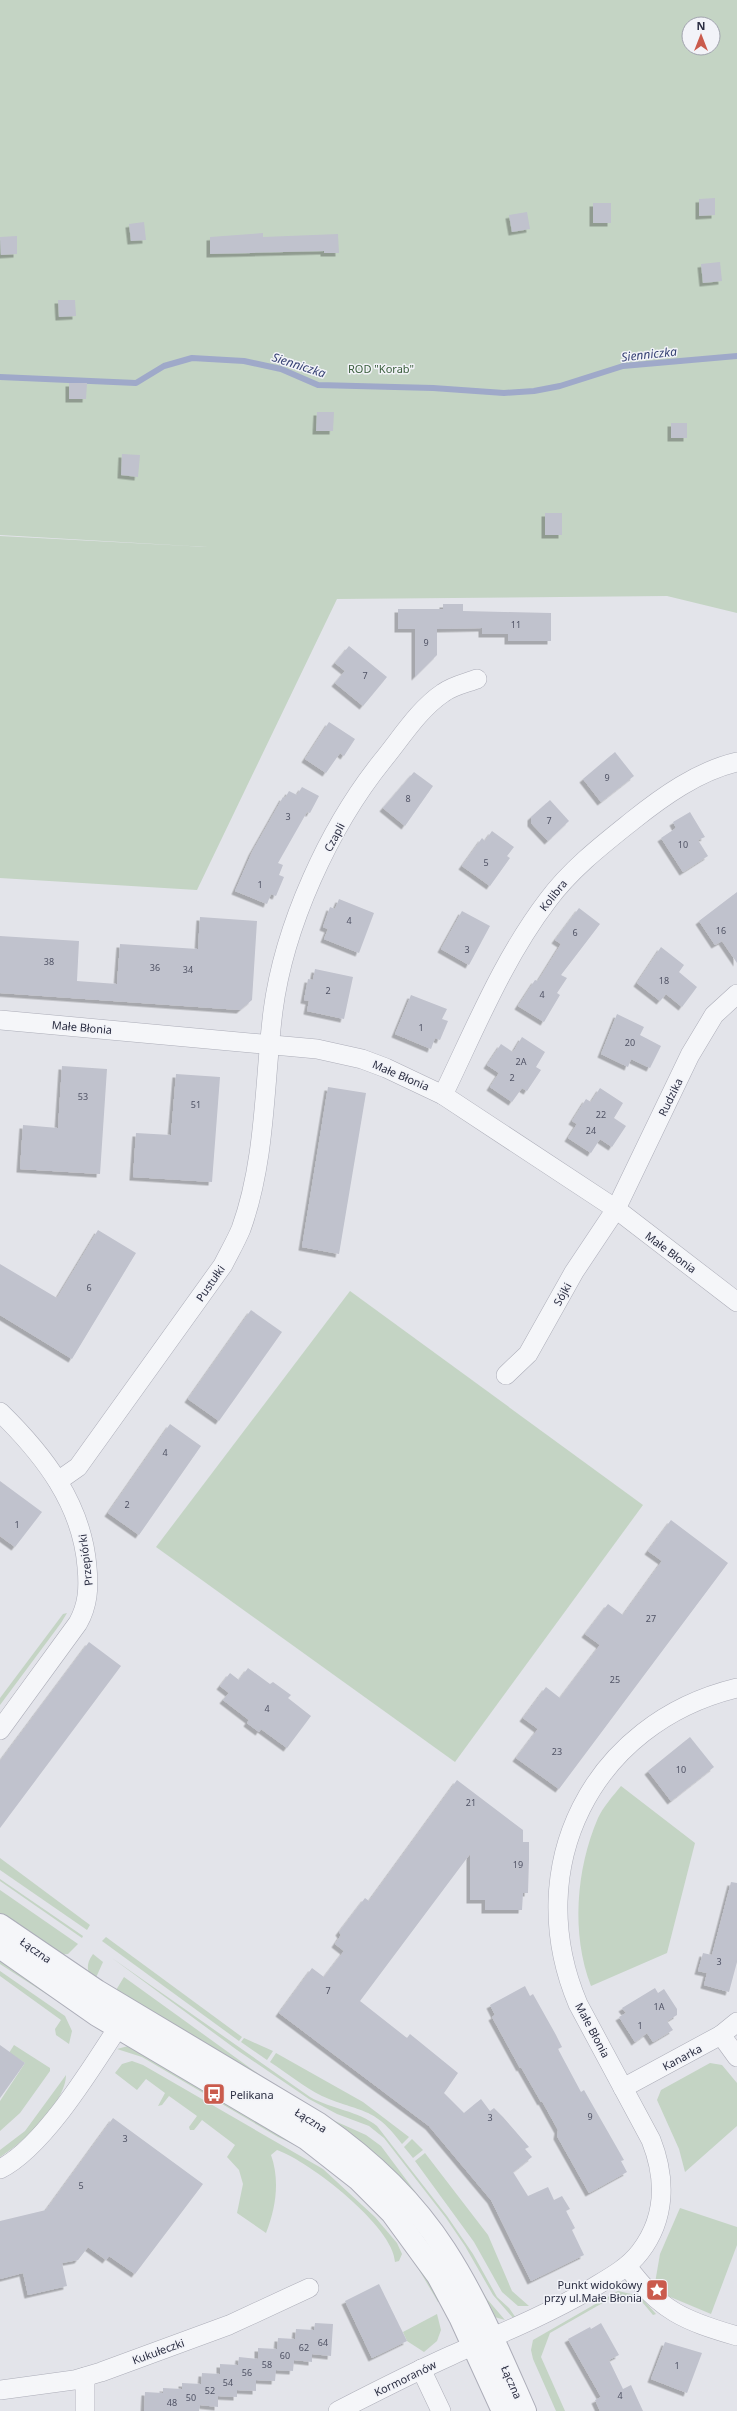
<svg xmlns="http://www.w3.org/2000/svg" width="737" height="2411" font-family="'Noto Sans',sans-serif">
  <defs>
    <filter id="shadow"><feDropShadow dx="-3.5" dy="3.5" stdDeviation="0" flood-color="#0004"/></filter>
  </defs>
  <rect width="100%" height="100%" fill="#e3e4ea"/>
  <!-- green -->
  <g fill="#c4d4c4" fill-rule="evenodd">
    <path d="M 0,0 L 737,0 L 737,613 L 667,596 L 337,599 L 197,890 L 0,878 L 0,536 L 207,547 L 0,535 ZM 689,24 L 713,24 L 713,48 L 689,48 Z"/>
    <polygon points="350,1291 643,1505 455,1762 156,1547"/>
    <polygon points="67,1613 61,1623 0,1705 0,1698 63,1614"/>
    <path d="M 621,1786 L 695,1843 L 667,1953 L 591,1986 C 571,1934 576,1869 598,1818 C 603,1807 613,1796 621,1786 Z"/>
    <polygon points="0,1858 90,1925 87,1930 0,1870"/>
    <polygon points="0,1879 83,1936 82,1938 0,1881"/>
    <polygon points="0,1890 78,1944 68,1954 57,1955 0,1918"/>
    <polygon points="106,1937 242,2037 239,2041 102,1941"/>
    <path d="M 93,1954 L 103,1962 L 94,1982 C 87,1972 85,1965 93,1954 Z"/>
    <polygon points="0,1956 74,2012 0,1964"/>
    <path d="M 112,1958 L 310,2097 C 331,2109 359,2111 377,2126 L 447,2216 L 473,2254 L 497,2297 L 509,2308 L 516,2318 L 514,2319 L 493,2295 L 465,2246 L 446,2218 L 384,2138 L 369,2126 L 337,2114 L 309,2099 L 237,2050 Z"/>
    <polygon points="0,1971 65,2016 72,2031 69,2044 56,2035 55,2029 61,2020 0,1976"/>
    <polygon points="124,1977 264,2078 326,2117 366,2135 381,2146 455,2245 487,2299 505,2320 491,2316 464,2270 113,1995"/>
    <polygon points="244,2038 273,2051 267,2060 241,2042"/>
    <polygon points="14,2045 50,2068 50,2071 20,2113 0,2131 0,2101 25,2063 9,2053"/>
    <path d="M 132,2045 L 147,2050 C 207,2088 274,2118 330,2163 C 376,2199 412,2244 442,2294 L 438,2302 L 395,2229 L 347,2180 L 318,2156 L 278,2137 L 142,2057 L 117,2049 Z"/>
    <path d="M 276,2053 L 363,2102 L 409,2137 L 402,2144 C 374,2106 361,2113 322,2096 C 304,2087 287,2073 270,2062 Z"/>
    <path d="M 132,2061 L 143,2065 L 323,2169 L 375,2217 L 397,2243 L 402,2254 L 399,2261 L 395,2262 C 394,2227 309,2161 277,2150 L 271,2155 C 280,2180 276,2208 266,2233 L 237,2213 L 243,2184 L 239,2170 L 227,2157 L 235,2145 L 202,2120 L 194,2130 L 190,2130 L 189,2127 L 197,2116 L 169,2096 L 162,2105 L 158,2106 L 165,2093 L 146,2079 L 137,2090 L 115,2073 L 122,2064 Z"/>
    <polygon points="710,2063 722,2065 737,2083 737,2126 685,2172 679,2149 657,2100 661,2090"/>
    <path d="M 66,2075 C 66,2102 22,2144 0,2157 L 0,2150 L 25,2131 Z"/>
    <polygon points="412,2139 423,2150 413,2158 404,2147"/>
    <polygon points="425,2153 488,2235 512,2291 529,2306 518,2306 502,2292 474,2242 415,2161"/>
    <polygon points="680,2208 737,2227 737,2245 711,2314 668,2296 655,2283 660,2254"/>
    <polygon points="618,2291 640,2296 656,2314 653,2315 638,2297 613,2297 550,2333 541,2357 565,2411 556,2411 533,2359 531,2350 533,2340"/>
    <polygon points="437,2314 441,2330 437,2341 424,2352 407,2341 403,2332"/>
  </g>
  <g fill="none" stroke-linecap="round" stroke-linejoin="round">
    <!-- stream -->
    <polyline stroke="#9fa9c9" stroke-width="6" points="0,377 136,383 164,366 192,358 244,361 281,369 318,385 433,388 504,393 534,391 560,386 623,366 737,356"/>
  </g>
  <!-- building -->
  <g fill="#c0c2cd" filter="url(#shadow)">
    <polygon points="715,198 715,215 699,216 699,199"/>
    <rect x="593" y="203" width="18" height="20"/>
    <polygon points="527,212 530,229 512,232 509,215"/>
    <polygon points="144,222 146,240 131,241 129,224"/>
    <polygon points="263,233 263,237 338,234 339,253 324,253 324,251 210,254 210,237"/>
    <polygon points="17,236 17,254 1,255 0,237"/>
    <polygon points="720,262 722,281 703,283 701,264"/>
    <polygon points="58,300 75,300 76,316 59,317"/>
    <polygon points="69,383 87,383 86,399 69,399"/>
    <polygon points="317,412 334,412 333,431 316,431"/>
    <rect x="671" y="423" width="16" height="15"/>
    <polygon points="122,454 140,455 138,477 121,475"/>
    <rect x="545" y="513" width="17" height="22"/>
    <polygon points="443,604 463,604 463,611 551,613 551,641 508,641 508,634 482,634 482,628 437,629 437,655 415,677 415,629 398,629 398,609 443,609"/>
    <polygon points="349,646 387,677 363,706 335,683 345,671 335,663"/>
    <polygon points="329,722 355,739 344,756 340,753 326,773 305,759"/>
    <polygon points="615,752 634,776 601,802 583,779"/>
    <polygon points="414,772 433,786 405,826 383,808"/>
    <polygon points="302,787 319,796 310,813 307,812 278,863 283,865 279,875 284,877 276,896 271,894 267,904 235,891 252,852 283,797 285,798 289,791 297,795"/>
    <polygon points="550,800 569,821 548,841 531,823 531,817"/>
    <polygon points="690,812 705,837 698,840 708,856 683,872 661,838 676,828 673,822"/>
    <polygon points="492,831 514,847 507,856 510,858 490,886 462,866 482,838 485,841"/>
    <polygon points="737,892 737,963 722,941 715,945 699,921"/>
    <polygon points="339,899 374,913 359,953 324,939 328,929 323,927 330,907 335,909"/>
    <polygon points="579,908 600,924 561,975 567,978 557,993 560,995 544,1022 518,1006 535,980 538,981 561,944 555,940"/>
    <polygon points="462,911 490,926 469,965 441,949"/>
    <polygon points="200,917 257,921 252,1000 240,1010 0,993 0,936 79,941 77,981 117,984 120,944 198,949"/>
    <polygon points="661,947 684,965 679,972 697,987 682,1007 666,994 660,1001 637,983"/>
    <polygon points="315,969 353,977 344,1019 307,1011 309,1001 304,1000 308,979 313,980"/>
    <polygon points="411,995 447,1009 442,1019 448,1021 440,1040 435,1038 431,1049 395,1034"/>
    <polygon points="617,1014 644,1027 640,1035 661,1046 650,1068 631,1059 628,1067 601,1054"/>
    <polygon points="522,1037 545,1052 536,1067 541,1070 527,1091 522,1088 512,1102 490,1087 499,1073 487,1065 501,1044 513,1052"/>
    <polygon points="62,1066 107,1069 100,1174 20,1169 23,1125 58,1128"/>
    <polygon points="176,1074 220,1077 212,1182 133,1177 136,1133 171,1135"/>
    <polygon points="328,1087 366,1093 339,1254 302,1247"/>
    <polygon points="600,1088 623,1103 614,1118 626,1126 612,1147 600,1139 591,1153 568,1138 577,1124 572,1121 586,1099 591,1102"/>
    <polygon points="98,1230 136,1253 72,1359 0,1315 0,1264 57,1298"/>
    <polygon points="251,1310 282,1332 219,1421 188,1399"/>
    <polygon points="170,1424 201,1446 139,1535 108,1513"/>
    <polygon points="0,1481 42,1512 15,1547 0,1536"/>
    <polygon points="671,1520 728,1563 559,1789 516,1758 538,1729 523,1718 546,1687 560,1698 600,1645 585,1634 608,1604 623,1615 662,1561 648,1551"/>
    <polygon points="89,1642 121,1666 0,1828 0,1761"/>
    <polygon points="248,1668 270,1684 273,1682 291,1695 288,1698 311,1716 287,1748 261,1729 259,1732 247,1723 249,1720 223,1700 229,1693 220,1686 230,1673 239,1680"/>
    <polygon points="690,1737 714,1767 671,1801 648,1771"/>
    <polygon points="457,1780 523,1830 523,1842 529,1842 529,1859 528,1893 523,1893 522,1910 485,1910 485,1900 470,1900 470,1854 360,2001 407,2038 410,2034 458,2073 444,2093 464,2113 481,2099 490,2111 494,2108 503,2117 529,2147 525,2149 532,2157 513,2172 528,2196 548,2187 554,2200 562,2196 570,2209 566,2211 575,2228 572,2230 584,2255 531,2281 491,2200 429,2126 279,2013 312,1968 324,1977 344,1951 335,1944 341,1935 339,1932 365,1898 369,1901"/>
    <polygon points="731,1882 737,1883 737,1962 729,1992 704,1985 707,1973 698,1971 703,1953 712,1955"/>
    <polygon points="525,1986 530,1996 533,1994 556,2035 562,2047 558,2049 581,2092 584,2090 624,2160 621,2161 627,2172 589,2193 557,2136 558,2130 542,2101 541,2102 521,2067 520,2068 492,2017 495,2015 490,2005"/>
    <polygon points="655,1988 658,1993 664,1989 677,2009 677,2015 667,2021 673,2030 653,2042 647,2033 635,2042 619,2017 626,2013 622,2008"/>
    <polygon points="0,2045 25,2063 0,2098"/>
    <polygon points="113,2118 203,2184 135,2274 109,2256 106,2260 88,2247 78,2260 62,2263 67,2286 28,2295 23,2273 0,2279 0,2221 46,2210"/>
    <polygon points="379,2284 407,2341 372,2358 345,2301"/>
    <polygon points="315,2323 333,2324 331,2356 312,2354 312,2362 294,2360 293,2371 276,2370 275,2381 256,2380 256,2391 237,2390 237,2397 218,2396 218,2407 200,2405 199,2411 144,2411 145,2392 163,2393 163,2388 182,2389 182,2383 201,2384 202,2373 220,2374 220,2364 238,2365 239,2357 258,2359 258,2348 277,2349 278,2338 295,2339 296,2329 314,2330"/>
    <polygon points="601,2323 619,2355 609,2360 623,2389 631,2385 643,2411 600,2411 595,2400 601,2397 568,2339 590,2327 591,2329"/>
    <polygon points="665,2342 702,2353 687,2393 651,2379"/>
  </g>
  <g fill="none" stroke-linecap="round" stroke-linejoin="round">
    <!-- minor casing -->
    <g stroke="#acadb8" stroke-width="20">
      <g id="minor">
        <polyline points="0,1020 317,1049 362,1059 386,1068 443,1095 616,1209 737,1302"/>
        <path d="M 443,1095 C 475,1029 503,959 548,900 C 571,869 602,845 632,821 C 662,797 698,771 737,762"/>
        <polyline points="506,1375 528,1354 574,1272 616,1209 690,1055 714,1015 737,994"/>
        <path d="M 0,1412 C 44,1455 82,1504 87,1567 C 89,1588 88,1605 78,1623 L 0,1730"/>
        <path d="M 58,1481 L 78,1467 L 223,1265 C 229,1253 236,1241 241,1229 C 266,1160 264,1083 273,1011 C 284,926 329,827 383,760 C 401,738 419,709 443,693 C 452,686 466,683 477,679"/>
        <polyline points="721,2035 737,2057"/>
        <polyline points="623,2088 721,2035 737,2022"/>
        <path d="M 0,2169 C 46,2146 97,2059 126,2015"/>
        <path d="M 627,2266 C 660,2311 685,2321 737,2336"/>
        <polyline points="421,2369 441,2411"/>
        <polyline points="85,2377 85,2411"/>
        <polyline points="0,2390 74,2380 101,2372 229,2325 309,2288"/>
        <path d="M 338,2411 C 375,2392 412,2373 450,2356 C 497,2335 544,2316 589,2290 C 607,2279 627,2269 640,2252 C 666,2218 666,2178 651,2140 L 578,2004 C 520,1867 592,1723 737,1688"/>
      </g>
    </g>
    <!-- tertiary casing -->
    <g stroke="#acadb8" stroke-width="24">
      <g id="tertiary">
        <path d="M 0,1925 L 97,1991 L 319,2124 C 368,2158 413,2200 445,2250 C 478,2301 501,2357 525,2411"/>
        <polyline points="0,1947 97,2015 307,2139 358,2179 392,2213 438,2276 460,2317 503,2411"/>
      </g>
    </g>
    <!-- minor -->
    <use href="#minor" stroke="#f5f6f9" stroke-width="19"/>
    <!-- tertiary -->
    <use href="#tertiary" stroke="#f5f6f9" stroke-width="22"/>
  </g>
  <!-- icons -->
  <defs>
    <g id="bus-square" transform="scale(1.15)"><rect x="-9" y="-9" width="18" height="18" rx="4" fill="#ca5b4d" stroke="#f2f3f8"/><path d="M-5-6H5V4H4V6H2V4H-2V6H-4V4H-5ZM-3.5-4V0h7V-4ZM-3.5 1.2v1.5H-2V1.2ZM2 1.2v1.5H3.5V1.2Z" fill="#fff"/></g>
    <g id="sight-square" transform="scale(1.15)"><rect x="-9" y="-9" width="18" height="18" rx="4" fill="#ca5b4d" stroke="#f2f3f8"/><path d="M0-6L1.8-2.2L6-1.7L2.9 1.2L3.7 5.4L0 3.3L-3.7 5.4L-2.9 1.2L-6-1.7L-1.8-2.2Z" fill="#fff"/></g>
  </defs>
  <g fill-rule="evenodd">
    <use href="#bus-square" x="214" y="2094"/>
    <use href="#sight-square" x="657" y="2290"/>
  </g>
  <g text-anchor="middle" dominant-baseline="central" stroke-width="3" stroke-linejoin="round" paint-order="stroke">
    <!-- number labels -->
    <g font-size="9" fill="#505365">
      <text x="516" y="624">11</text>
      <text x="426" y="642">9</text>
      <text x="365" y="675">7</text>
      <text x="607" y="777">9</text>
      <text x="408" y="798">8</text>
      <text x="288" y="816">3</text>
      <text x="549" y="820">7</text>
      <text x="683" y="844">10</text>
      <text x="486" y="862">5</text>
      <text x="260" y="884">1</text>
      <text x="349" y="920">4</text>
      <text x="721" y="930">16</text>
      <text x="575" y="932">6</text>
      <text x="467" y="949">3</text>
      <text x="49" y="961">38</text>
      <text x="155" y="967">36</text>
      <text x="188" y="969">34</text>
      <text x="664" y="980">18</text>
      <text x="328" y="990">2</text>
      <text x="542" y="994">4</text>
      <text x="421" y="1027">1</text>
      <text x="630" y="1042">20</text>
      <text x="521" y="1061">2A</text>
      <text x="512" y="1077">2</text>
      <text x="83" y="1096">53</text>
      <text x="196" y="1104">51</text>
      <text x="601" y="1114">22</text>
      <text x="591" y="1130">24</text>
      <text x="89" y="1287">6</text>
      <text x="165" y="1452">4</text>
      <text x="127" y="1504">2</text>
      <text x="17" y="1524">1</text>
      <text x="651" y="1618">27</text>
      <text x="615" y="1679">25</text>
      <text x="267" y="1708">4</text>
      <text x="557" y="1751">23</text>
      <text x="681" y="1769">10</text>
      <text x="471" y="1802">21</text>
      <text x="518" y="1864">19</text>
      <text x="719" y="1961">3</text>
      <text x="328" y="1990">7</text>
      <text x="659" y="2006">1A</text>
      <text x="640" y="2025">1</text>
      <text x="590" y="2116">9</text>
      <text x="490" y="2117">3</text>
      <text x="125" y="2138">3</text>
      <text x="81" y="2185">5</text>
      <text x="323" y="2342">64</text>
      <text x="304" y="2347">62</text>
      <text x="285" y="2355">60</text>
      <text x="267" y="2364">58</text>
      <text x="677" y="2365">1</text>
      <text x="247" y="2372">56</text>
      <text x="228" y="2382">54</text>
      <text x="210" y="2390">52</text>
      <text x="620" y="2395">4</text>
      <text x="191" y="2397">50</text>
      <text x="172" y="2402">48</text>
    </g>
    <!-- park labels -->
    <g font-size="11" fill="#395d3b" stroke="#f2f3f8">
      <text x="381" y="368">ROD "Korab"</text>
    </g>
    <!-- street labels -->
    <g font-size="11" fill="#2b2e42" stroke="#f2f3f8">
      <text transform="translate(334 837) rotate(-62)">Czapli</text>
      <text transform="translate(553 895) rotate(-51)">Kolibra</text>
      <text transform="translate(82 1027) rotate(5)">Małe Błonia</text>
      <text transform="translate(401 1075) rotate(23)">Małe Błonia</text>
      <text transform="translate(670 1097) rotate(-64)">Rudzika</text>
      <text transform="translate(671 1252) rotate(37)">Małe Błonia</text>
      <text transform="translate(210 1283) rotate(-55)">Pustułki</text>
      <text transform="translate(562 1294) rotate(-61)">Sójki</text>
      <text transform="translate(85 1560) rotate(-97)">Przepiórki</text>
      <text transform="translate(36 1950) rotate(35)">Łączna</text>
      <text transform="translate(593 2030) rotate(62)">Małe Błonia</text>
      <text transform="translate(682 2057) rotate(-28)">Kanarka</text>
      <text transform="translate(311 2120) rotate(32)">Łączna</text>
      <text transform="translate(158 2351) rotate(-20)">Kukułeczki</text>
      <text transform="translate(405 2378) rotate(-26)">Kormoranów</text>
      <text transform="translate(512 2382) rotate(66)">Łączna</text>
    </g>
    <!-- poi labels -->
    <g font-size="11" fill="#2b2e42" stroke="#f2f3f8" text-anchor="start">
      <text x="230" y="2094">Pelikana</text>
      <text x="642" y="2284" text-anchor="end">Punkt widokowy<tspan x="642" dy="13">przy ul.Małe Błonia</tspan></text>
    </g>
    <!-- water labels -->
    <g font-size="12" font-style="italic" fill="#374274" stroke="#f2f3f8">
      <text transform="translate(649 354) rotate(-6)">Sienniczka</text>
      <text transform="translate(299 365) rotate(18)">Sienniczka</text>
    </g>
  </g>
  <!-- north arrow -->
  <g transform="translate(701 36)"><circle r="19" fill="#f2f3f8" stroke="#a2a4af"/>
  <path d="M0-3L7 15L0 10L-7 15Z" fill="#ca5b4d"/>
  <text y="-6" font-size="11" font-weight="bold" text-anchor="middle" fill="#2b2e42">N</text>
  </g>
</svg>
